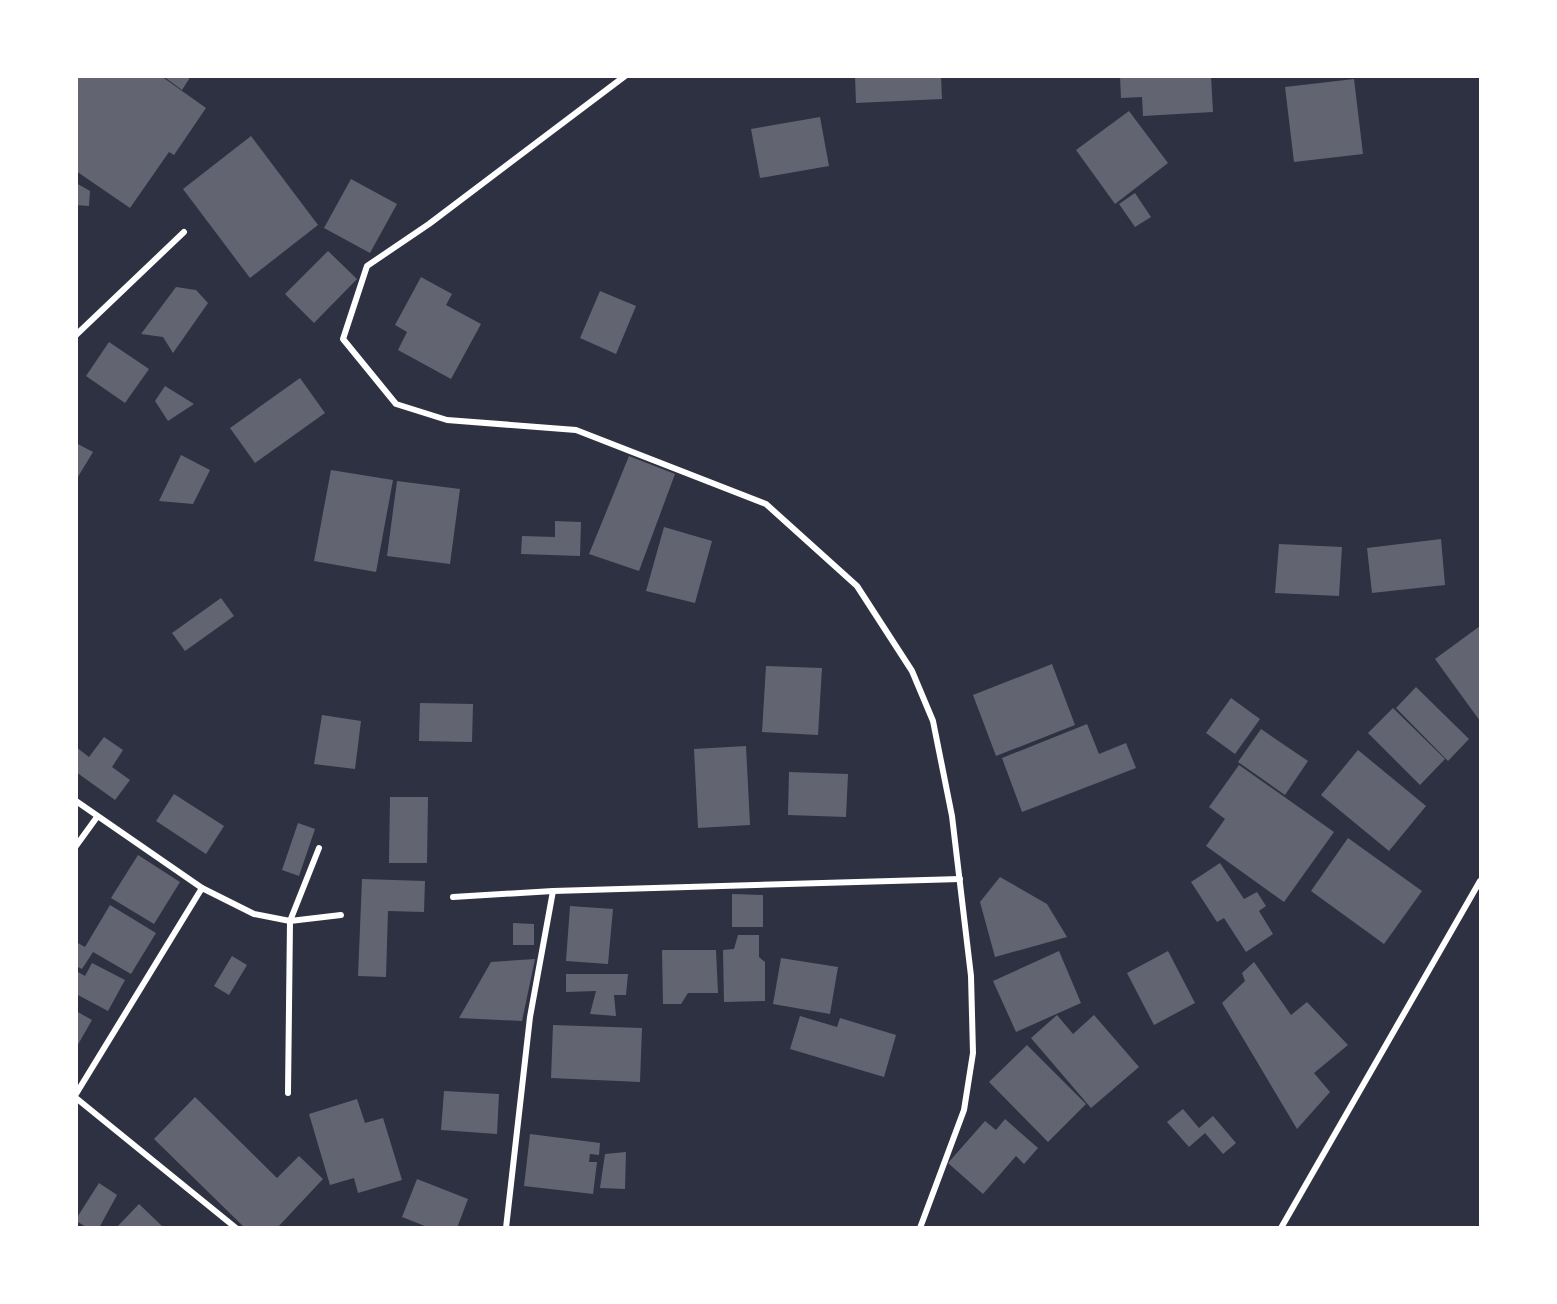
<svg xmlns="http://www.w3.org/2000/svg" width="1557" height="1304" font-family="'DejaVu Sans',sans-serif">
  <rect width="100%" height="100%" fill="#2d3142"/>
  <!-- building -->
  <g fill="#626471">
    <polygon points="76,76 161,76 206,108 174,155 169,152 130,208 76,171"/>
    <polygon points="163,76 191,76 182,90"/>
    <polygon points="855,76 941,76 942,99 856,103"/>
    <polygon points="1120,76 1211,76 1213,112 1143,116 1142,97 1121,98"/>
    <polygon points="1354,79 1363,154 1294,162 1285,87"/>
    <polygon points="1129,111 1168,163 1115,204 1076,150"/>
    <polygon points="820,117 829,166 760,178 751,129"/>
    <polygon points="251,136 318,225 250,278 183,189"/>
    <polygon points="351,179 397,204 370,253 324,228"/>
    <polygon points="76,183 90,191 89,206 76,205"/>
    <polygon points="1135,193 1151,217 1135,227 1119,204"/>
    <polygon points="328,251 357,279 314,323 285,294"/>
    <polygon points="421,277 452,294 446,305 481,324 451,379 398,350 407,332 395,325"/>
    <polygon points="176,287 196,290 208,303 173,353 163,337 141,334"/>
    <polygon points="600,291 636,306 616,354 580,338"/>
    <polygon points="109,342 149,369 125,403 86,376"/>
    <polygon points="300,378 325,413 255,463 230,428"/>
    <polygon points="165,386 194,404 168,421 155,401"/>
    <polygon points="76,443 93,452 76,480"/>
    <polygon points="181,455 210,470 193,504 159,501"/>
    <polygon points="629,456 675,474 639,571 589,554"/>
    <polygon points="331,470 393,480 376,572 314,561"/>
    <polygon points="397,481 460,489 450,564 387,556"/>
    <polygon points="555,521 581,522 580,556 521,554 522,536 555,537"/>
    <polygon points="664,527 712,541 695,603 646,591"/>
    <polygon points="1441,539 1445,585 1372,593 1367,548"/>
    <polygon points="1279,544 1342,547 1339,596 1275,593"/>
    <polygon points="221,598 234,616 185,651 172,633"/>
    <polygon points="1480,626 1480,721 1435,659"/>
    <polygon points="1052,664 1075,725 996,756 973,695"/>
    <polygon points="766,666 822,668 818,735 762,732"/>
    <polygon points="1416,687 1469,739 1448,761 1396,708"/>
    <polygon points="1231,698 1260,719 1235,754 1206,733"/>
    <polygon points="420,703 473,704 472,742 419,741"/>
    <polygon points="1393,708 1445,759 1420,785 1368,733"/>
    <polygon points="322,715 361,721 355,769 314,764"/>
    <polygon points="1087,724 1099,754 1126,743 1136,768 1022,812 1002,758"/>
    <polygon points="1261,729 1308,761 1285,795 1238,762"/>
    <polygon points="104,737 123,750 112,767 130,780 115,800 76,772 76,747 89,757"/>
    <polygon points="746,746 750,825 698,828 694,749"/>
    <polygon points="1358,750 1426,806 1389,851 1321,795"/>
    <polygon points="1239,765 1334,832 1284,902 1206,846 1225,819 1209,807"/>
    <polygon points="789,772 848,774 846,817 788,815"/>
    <polygon points="174,794 224,826 206,854 156,821"/>
    <polygon points="390,797 428,797 427,863 389,863"/>
    <polygon points="298,823 315,829 299,876 282,870"/>
    <polygon points="1348,838 1422,891 1384,944 1311,891"/>
    <polygon points="138,855 180,882 154,924 111,898"/>
    <polygon points="1220,863 1244,899 1257,892 1266,906 1259,911 1273,934 1246,952 1224,918 1217,922 1191,882"/>
    <polygon points="1000,877 1047,904 1067,937 995,957 980,902"/>
    <polygon points="362,879 425,881 424,912 388,911 386,977 358,976"/>
    <polygon points="732,894 763,895 763,927 732,927"/>
    <polygon points="110,905 156,933 131,974 93,952 82,969 76,966 76,942 85,947"/>
    <polygon points="570,906 613,909 608,964 566,961"/>
    <polygon points="513,923 534,924 534,945 513,945"/>
    <polygon points="738,935 759,935 759,957 765,962 765,1001 724,1002 723,950 734,949"/>
    <polygon points="662,950 716,950 718,993 688,993 681,1004 663,1004"/>
    <polygon points="1059,951 1081,1003 1016,1032 993,981"/>
    <polygon points="1168,951 1195,1003 1154,1025 1127,973"/>
    <polygon points="232,956 247,965 229,995 214,986"/>
    <polygon points="781,958 838,967 830,1014 773,1004"/>
    <polygon points="535,959 522,1021 459,1018 491,962"/>
    <polygon points="1254,962 1291,1015 1307,1002 1348,1045 1314,1073 1330,1092 1297,1129 1222,1003 1245,981 1242,973"/>
    <polygon points="92,963 125,980 108,1011 76,994 76,971 85,976"/>
    <polygon points="566,974 628,974 626,995 614,995 616,1016 590,1014 596,991 566,992"/>
    <polygon points="76,1011 92,1020 76,1048"/>
    <polygon points="1057,1015 1073,1034 1094,1015 1139,1067 1091,1108 1031,1038"/>
    <polygon points="800,1016 837,1027 840,1018 896,1035 884,1077 790,1049"/>
    <polygon points="553,1025 642,1028 640,1082 551,1078"/>
    <polygon points="1027,1045 1086,1104 1048,1142 989,1082"/>
    <polygon points="444,1091 499,1094 497,1134 441,1130"/>
    <polygon points="195,1097 277,1178 299,1156 323,1179 277,1228 245,1228 154,1139"/>
    <polygon points="357,1099 365,1123 383,1118 402,1180 358,1193 354,1178 330,1185 309,1114"/>
    <polygon points="1183,1109 1199,1128 1213,1116 1236,1143 1223,1154 1205,1133 1189,1147 1167,1122"/>
    <polygon points="1005,1119 1038,1148 1024,1164 1016,1156 983,1194 948,1163 985,1121 996,1130"/>
    <polygon points="530,1134 600,1143 599,1155 590,1154 589,1162 597,1162 593,1194 524,1186"/>
    <polygon points="626,1152 625,1189 600,1188 605,1154"/>
    <polygon points="417,1179 468,1199 457,1228 430,1228 402,1217"/>
    <polygon points="99,1183 117,1195 99,1228 88,1228 76,1221 76,1219"/>
    <polygon points="139,1204 164,1228 116,1228"/>
  </g>
  <g fill="none" stroke-linecap="round" stroke-linejoin="round">
    <!-- minor -->
    <g stroke="#fff" stroke-width="6">
      <polyline points="625,76 429,224 367,266 343,339 396,404 447,420 576,430 766,504 857,586 912,671 933,721 952,816 971,976 973,1053 964,1110 920,1228"/>
      <polyline points="76,335 184,232"/>
      <polyline points="76,801 202,888 254,914 290,921 341,915"/>
      <polyline points="76,846 97,817"/>
      <polyline points="453,897 553,891 960,879"/>
      <polyline points="288,1093 290,921 319,848"/>
      <polyline points="76,1094 202,888"/>
      <polyline points="76,1098 236,1228"/>
      <polyline points="506,1228 530,1017 553,891"/>
      <polyline points="1281,1228 1480,881"/>
    </g>
  </g>
  <!-- border -->
  <rect width="1557" height="1304" fill="none" stroke="#ffffff" stroke-width="156"/>
</svg>
